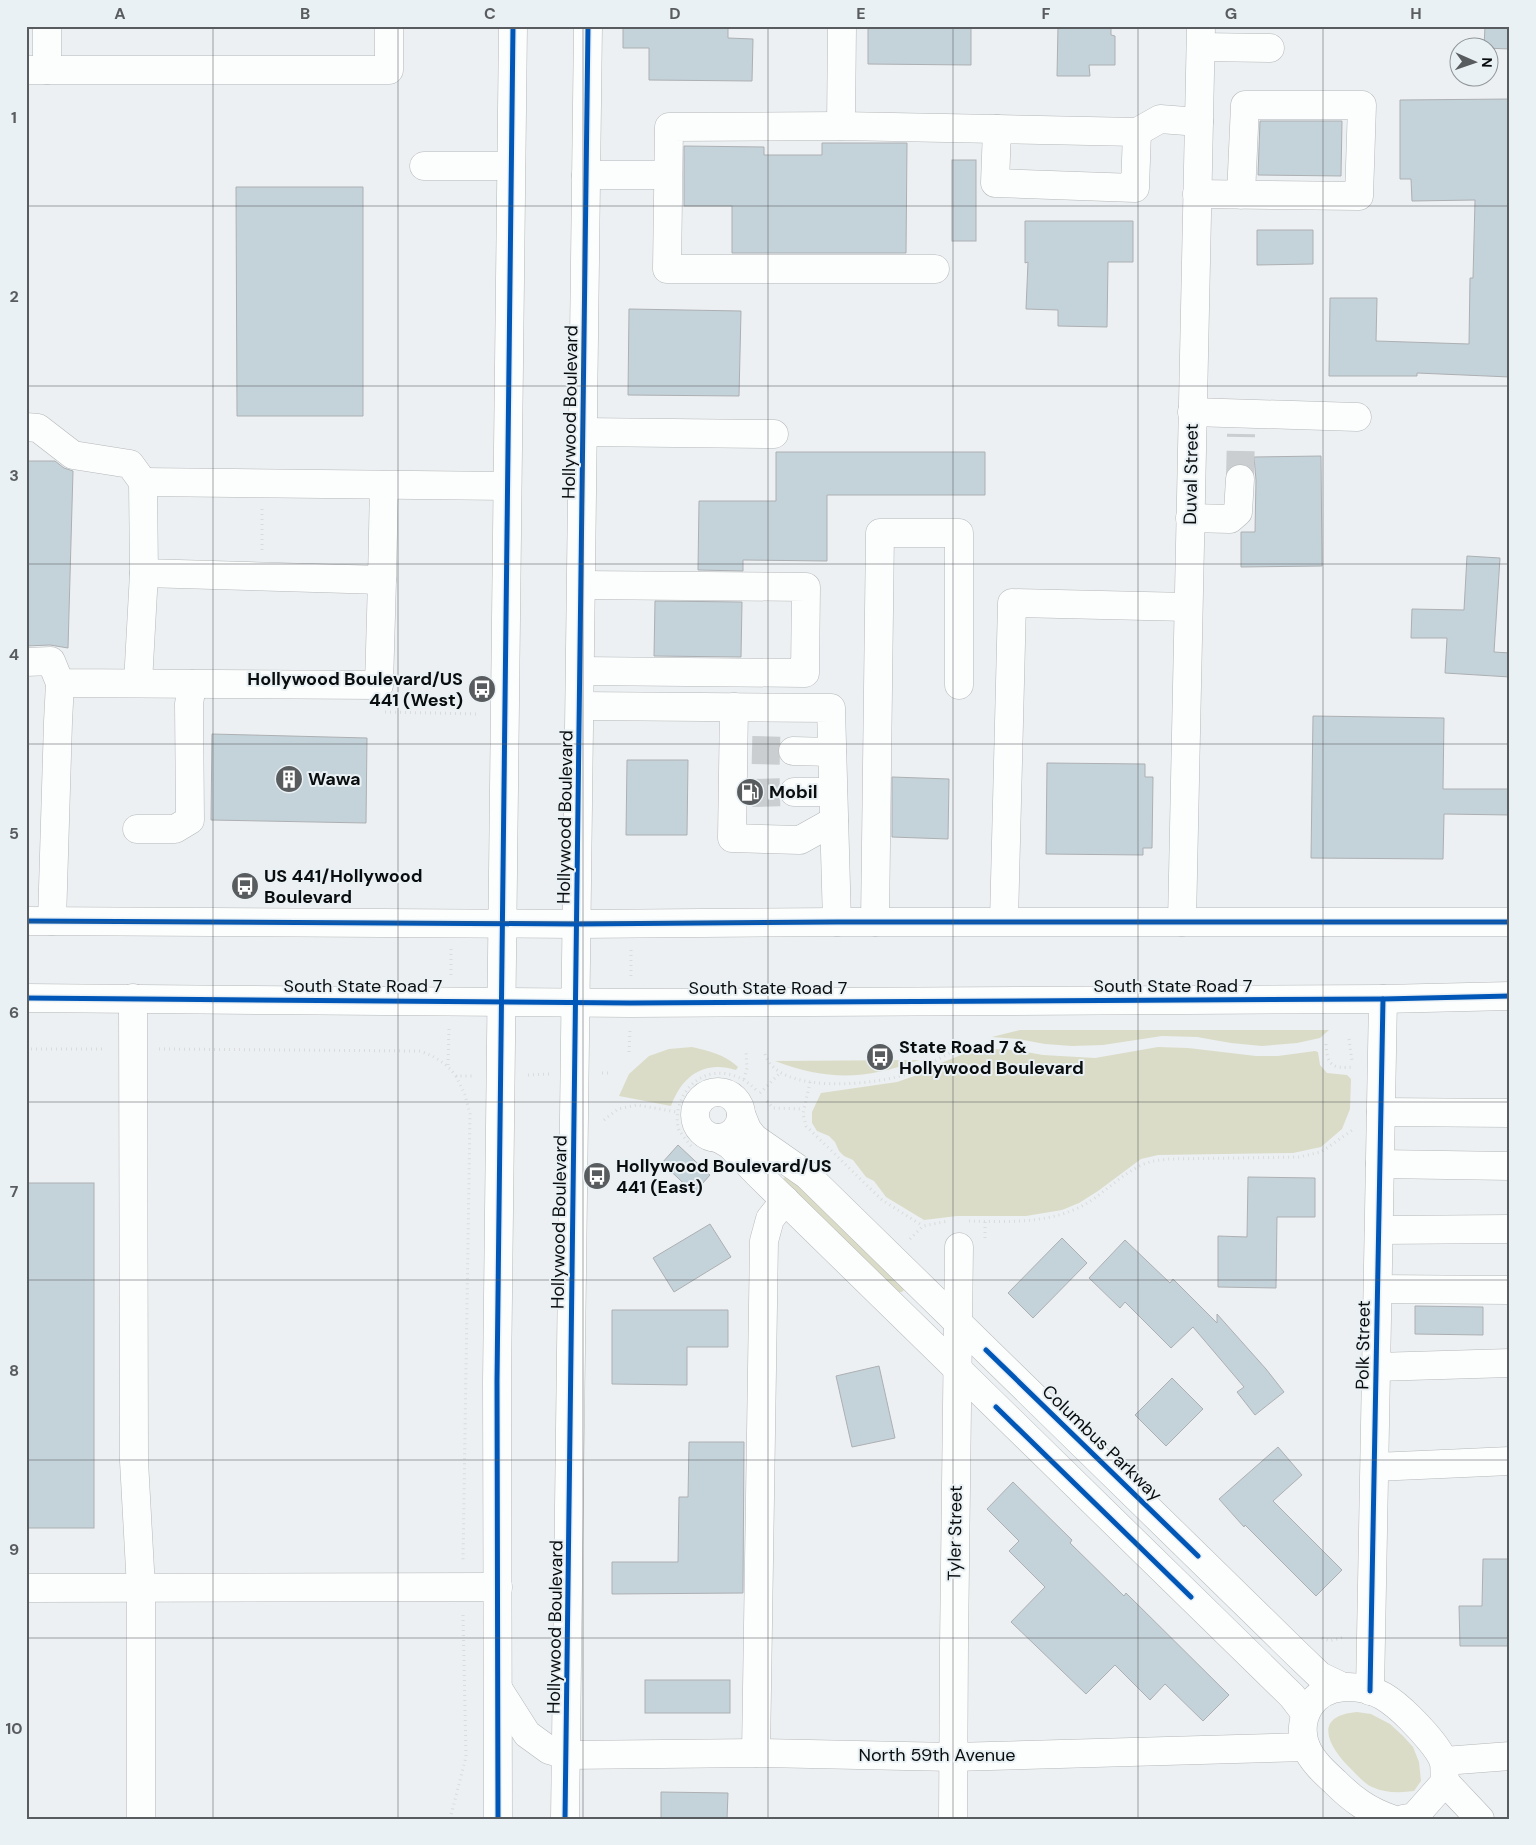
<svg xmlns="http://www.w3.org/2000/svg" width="1536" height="1845" font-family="'DM Sans',sans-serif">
  <rect width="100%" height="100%" fill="#ecf0f2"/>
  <!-- green -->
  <g fill="#dadcc7">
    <polygon points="1020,1030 1329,1030 1320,1038 1297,1043 1262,1046 1231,1043 1197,1037 1162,1036 1103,1045 1072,1046 1045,1044 1018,1039 992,1037"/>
    <path d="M 692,1047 C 709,1051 724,1054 738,1067 L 736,1070 C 704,1060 682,1076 671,1106 L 619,1096 L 629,1074 L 649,1056 L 669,1049 Z"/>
    <polygon points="1158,1047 1188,1048 1256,1056 1278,1056 1315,1051 1318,1052 1320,1065 1327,1073 1347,1075 1351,1079 1350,1109 1342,1129 1321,1147 1293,1153 1158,1155 1141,1159 1098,1191 1079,1203 1062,1210 1026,1216 957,1216 924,1220 886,1197 874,1181 866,1177 853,1160 844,1156 839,1151 835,1142 829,1136 817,1131 812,1123 812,1112 821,1093 897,1082 920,1074 941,1063 966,1053 993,1049 1014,1050 1043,1055 1095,1058"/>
    <path d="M 919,1060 C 865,1080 829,1081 775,1061 Z"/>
    <polygon points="787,1175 792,1175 905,1289 902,1292 897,1292 785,1184 783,1179"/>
    <path d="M 1357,1712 L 1371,1714 L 1390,1724 L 1403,1736 L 1413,1747 L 1419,1762 L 1421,1781 L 1414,1791 C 1400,1793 1385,1793 1372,1787 C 1365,1784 1358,1776 1352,1770 C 1330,1749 1310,1716 1357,1712 Z"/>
  </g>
  <!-- building -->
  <g fill="#c4d2da" stroke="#adb0b2">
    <polygon points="623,26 728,26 728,38 753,39 752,81 649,80 649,48 623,48"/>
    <polygon points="868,26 971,26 971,65 868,64"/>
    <polygon points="1058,26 1111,26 1111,35 1115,36 1115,65 1089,65 1090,76 1057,76"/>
    <polygon points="1485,26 1510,26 1510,49 1484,48"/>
    <polygon points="1510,99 1510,377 1417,373 1417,376 1329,376 1330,298 1377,298 1376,341 1469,344 1470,278 1473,278 1475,200 1412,201 1411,179 1400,179 1400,100"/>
    <polygon points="1260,121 1342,121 1341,176 1258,175"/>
    <polygon points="822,143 907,143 906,253 732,253 732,206 684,206 684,146 764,147 764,155 822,155"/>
    <rect x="952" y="160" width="24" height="81"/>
    <polygon points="236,187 363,187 363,416 237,416"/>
    <polygon points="1025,221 1133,221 1133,262 1108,262 1107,327 1058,326 1058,310 1026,309 1028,262 1025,263"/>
    <polygon points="1257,230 1313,230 1313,264 1257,265"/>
    <polygon points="629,309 741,311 739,396 628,395"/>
    <polygon points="776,452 985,452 985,495 827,495 827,561 743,560 743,571 698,570 699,501 776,501"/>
    <polygon points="1321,456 1322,566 1241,567 1241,532 1255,532 1256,480 1254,457"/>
    <polygon points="26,461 55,461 64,468 73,471 68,648 50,645 26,646"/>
    <polygon points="1467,556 1500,558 1494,652 1510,653 1510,677 1445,673 1447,638 1411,638 1412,609 1464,610"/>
    <polygon points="655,601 742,602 741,657 654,656"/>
    <polygon points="1313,716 1444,718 1443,789 1510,789 1510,815 1444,814 1443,859 1311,858"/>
    <polygon points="212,734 367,738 366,823 211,820"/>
    <polygon points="627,760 688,760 687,835 626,835"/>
    <polygon points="1047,763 1145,764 1145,777 1153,777 1152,848 1143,848 1143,855 1046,854"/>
    <polygon points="892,777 949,779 948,839 892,837"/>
    <polygon points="678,1145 710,1175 694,1193 662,1163"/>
    <polygon points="1248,1177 1315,1178 1315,1217 1277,1217 1276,1288 1218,1287 1218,1236 1247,1237"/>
    <rect x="26" y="1183" width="68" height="345"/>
    <polygon points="710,1224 731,1257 674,1292 653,1258"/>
    <polygon points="1062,1238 1087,1263 1033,1318 1008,1293"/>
    <polygon points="1125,1240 1170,1283 1173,1279 1217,1323 1217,1314 1266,1369 1284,1392 1255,1415 1237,1392 1244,1387 1193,1327 1171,1348 1125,1302 1120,1308 1089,1278"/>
    <polygon points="1415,1306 1483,1307 1483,1335 1415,1334"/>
    <polygon points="612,1310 728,1310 728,1347 687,1347 687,1385 612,1384"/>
    <polygon points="879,1366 895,1438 852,1447 836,1376"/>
    <polygon points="1172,1378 1203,1409 1166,1446 1135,1415"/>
    <polygon points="689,1442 744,1442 743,1593 612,1594 612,1562 678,1562 679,1497 688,1497"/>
    <polygon points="1278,1447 1302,1475 1273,1501 1342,1570 1316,1596 1245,1525 1244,1527 1219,1499"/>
    <polygon points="1013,1482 1072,1540 1070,1543 1124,1596 1126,1593 1229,1695 1203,1721 1165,1684 1150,1700 1115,1665 1086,1694 1011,1622 1045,1587 1009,1551 1019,1541 987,1509"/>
    <polygon points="1483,1559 1510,1559 1510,1646 1460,1646 1459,1606 1482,1606"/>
    <rect x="645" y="1680" width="85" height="33"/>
    <polygon points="661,1792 728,1793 727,1819 661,1819"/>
  </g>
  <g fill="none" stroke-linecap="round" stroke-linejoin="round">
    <!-- minor-tunnel -->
    <g stroke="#caced0" stroke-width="28" stroke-dasharray="28 14" stroke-linecap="butt">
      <polyline points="1240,479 1241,434"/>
      <polyline points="752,750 793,751"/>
      <polyline points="752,793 794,792"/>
    </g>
    <!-- minor casing -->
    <g stroke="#b5b8b9" stroke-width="29">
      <g id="minor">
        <polyline points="1201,47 1270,48"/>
        <polyline points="26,70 389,70 389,26"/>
        <polyline points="47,70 47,26"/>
        <polyline points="841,126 842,26"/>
        <polygon points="997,129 1137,132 1135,188 995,183"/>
        <polyline points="1137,132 1160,119 1199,122"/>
        <polyline points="424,166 511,166"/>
        <polyline points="586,175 668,175"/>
        <polyline points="1197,194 1359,196 1362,105 1245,105 1241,195"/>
        <polyline points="935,269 667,269 669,127 841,126 997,129"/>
        <polyline points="1192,412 1357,417"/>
        <polyline points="26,427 38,428 73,455 130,464 143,482 144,573 382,580 384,485"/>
        <polyline points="583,432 774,434"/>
        <polyline points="143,482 507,486"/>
        <polyline points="1190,518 1230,519 1238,512 1240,479"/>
        <polyline points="26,662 51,661 60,683 379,685 382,580"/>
        <polyline points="581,671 805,673 806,587 582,585"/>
        <polyline points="138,683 144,573"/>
        <polyline points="580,706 831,708 837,922"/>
        <polyline points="734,707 732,838 800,840 834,821"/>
        <polyline points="793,751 832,752"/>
        <polyline points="794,792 833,792"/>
        <polyline points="137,829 175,829 190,820 189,704 192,684"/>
        <polyline points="52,921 58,722 60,683"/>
        <polyline points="1004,921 1012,603 1188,607"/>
        <polyline points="875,922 880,533 959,533 959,685"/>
        <polyline points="1182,922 1201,26"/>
        <polyline points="133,998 134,1461 141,1588 141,1819"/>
        <circle cx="718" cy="1115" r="23"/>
        <polyline points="1381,1112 1510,1113"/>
        <polyline points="741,1114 747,1129 754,1138 807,1175 1296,1653 1320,1676 1341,1686"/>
        <polyline points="718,1138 730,1145 758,1174 1292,1696 1305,1713"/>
        <polyline points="1380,1164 1510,1166"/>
        <polyline points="1379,1230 1510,1229"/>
        <polyline points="1378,1289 1510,1290"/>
        <polyline points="1376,1367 1510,1363"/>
        <polyline points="1375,1467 1510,1461"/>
        <polyline points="26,1588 498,1587"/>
        <polyline points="1370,1691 1383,999"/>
        <polyline points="756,1753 764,1241 770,1219 785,1200"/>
        <polyline points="567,1755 756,1753 953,1757 1306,1747"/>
        <polyline points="1444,1761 1510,1756"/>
        <polyline points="1445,1782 1480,1819"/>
        <polyline points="953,1819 954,1645 959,1247"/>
        <path d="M 1392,1819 C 1368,1811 1352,1799 1335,1782 C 1324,1772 1312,1761 1306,1747 C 1301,1734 1302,1719 1309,1707 C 1324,1682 1359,1683 1383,1696 C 1393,1702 1402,1710 1410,1718 C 1419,1727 1441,1750 1444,1763 C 1445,1769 1444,1776 1445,1782 L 1414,1817 L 1403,1819"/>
      </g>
    </g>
    <!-- major casing -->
    <g stroke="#b5b8b9" stroke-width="29">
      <g id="major">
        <polyline points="26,921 577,924 837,922 1510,922"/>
        <polyline points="26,998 630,1003 1383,999 1510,996"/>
      </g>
    </g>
    <!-- highway casing -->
    <g stroke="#b5b8b9" stroke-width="29">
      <g id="highway">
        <polyline points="499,1690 527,1734 549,1750 567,1755"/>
        <polyline points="498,1819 497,1381 513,26"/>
        <polyline points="565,1819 588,26"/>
      </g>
    </g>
    <!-- path -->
    <g stroke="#d9dbdc" stroke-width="3" stroke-dasharray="1 4" stroke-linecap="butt">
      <polyline points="262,550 262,509"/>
      <polyline points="385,712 479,714"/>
      <polyline points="451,975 451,949"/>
      <polyline points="631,976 631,950"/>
      <polyline points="1349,1039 1352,1061"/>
      <path d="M 1326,1044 C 1327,1066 1333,1069 1353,1067"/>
      <polyline points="26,1049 106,1049"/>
      <path d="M 159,1049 L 420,1051 C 436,1057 446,1063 456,1076 L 474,1076"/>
      <polyline points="629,1052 630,1030"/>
      <path d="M 765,1054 C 778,1096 878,1085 910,1073 C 924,1067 938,1059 952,1052"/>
      <polyline points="448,1065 449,1029"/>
      <polyline points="602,1073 612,1073"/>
      <polyline points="528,1075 549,1074"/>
      <polyline points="456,1076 465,1095 470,1114 463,1561"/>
      <polyline points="744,1079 747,1068 746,1052"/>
      <polyline points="810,1082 803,1114 806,1126 882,1200 923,1226"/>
      <polyline points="760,1093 781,1072"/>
      <polyline points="767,1101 773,1108 803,1109"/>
      <polyline points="604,1120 618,1109 637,1105 677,1112"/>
      <path d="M 691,1146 C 687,1141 682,1135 679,1130 C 675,1119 678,1106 683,1096 C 700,1066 735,1067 757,1091"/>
      <path d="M 969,1221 C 1009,1222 1054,1224 1089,1202 C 1106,1191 1130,1167 1150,1162 C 1156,1160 1163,1160 1169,1159 L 1299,1157 L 1321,1152 L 1354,1129"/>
      <polyline points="985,1238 985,1221"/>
      <polyline points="910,1239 923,1226 948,1221"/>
      <polyline points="1322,1638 1330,1641 1344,1637"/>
      <polyline points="450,1819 466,1757 463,1614"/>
    </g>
    <!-- minor -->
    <use href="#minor" stroke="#fcfdfd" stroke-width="28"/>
    <!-- major -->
    <use href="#major" stroke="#fcfdfd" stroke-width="28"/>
    <!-- highway -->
    <use href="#highway" stroke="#fcfdfd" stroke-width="28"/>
    <!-- cycleway casing -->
    <g stroke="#e9f1f5" stroke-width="8">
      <g id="cycleway">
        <polyline points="26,921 577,924 837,922 1510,922"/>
        <polyline points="26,998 630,1003 1383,999 1510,996"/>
        <polyline points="986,1350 1198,1556"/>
        <polyline points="996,1407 1191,1597"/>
        <polyline points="1370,1691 1383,999"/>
        <polyline points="498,1819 497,1381 513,26"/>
        <polyline points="565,1819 588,26"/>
      </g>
    </g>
    <!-- cycleway -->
    <use href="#cycleway" stroke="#0057b8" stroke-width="5"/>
  </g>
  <!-- grid -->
  <path fill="none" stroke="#595c5e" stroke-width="1" stroke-opacity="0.55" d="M 213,26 L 213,1819M 398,26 L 398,1819M 583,26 L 583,1819M 768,26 L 768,1819M 953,26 L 953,1819M 1138,26 L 1138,1819M 1323,26 L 1323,1819M 26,206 L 1510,206M 26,386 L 1510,386M 26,564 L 1510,564M 26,744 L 1510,744M 26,922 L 1510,922M 26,1102 L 1510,1102M 26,1280 L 1510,1280M 26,1460 L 1510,1460M 26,1638 L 1510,1638"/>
  <!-- icons -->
  <defs>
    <g id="bus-disc" transform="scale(1.4375)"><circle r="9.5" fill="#595c5e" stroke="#e9f1f5"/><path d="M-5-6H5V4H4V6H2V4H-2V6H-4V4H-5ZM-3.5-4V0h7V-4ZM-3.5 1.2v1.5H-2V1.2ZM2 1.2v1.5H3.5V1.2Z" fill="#fff"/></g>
    <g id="building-disc" transform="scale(1.4375)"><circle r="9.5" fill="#595c5e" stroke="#e9f1f5"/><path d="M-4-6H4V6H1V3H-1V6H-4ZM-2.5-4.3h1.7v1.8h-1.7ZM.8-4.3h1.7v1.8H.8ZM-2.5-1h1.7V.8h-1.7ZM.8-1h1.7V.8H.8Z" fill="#fff"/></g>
    <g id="fuel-disc" transform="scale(1.4375)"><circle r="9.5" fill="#595c5e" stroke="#e9f1f5"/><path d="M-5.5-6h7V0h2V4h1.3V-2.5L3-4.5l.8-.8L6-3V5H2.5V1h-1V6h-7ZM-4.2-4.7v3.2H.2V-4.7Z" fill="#fff"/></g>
  </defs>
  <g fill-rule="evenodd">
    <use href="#bus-disc" x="482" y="689"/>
    <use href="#building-disc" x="289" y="779"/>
    <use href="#fuel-disc" x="750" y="792"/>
    <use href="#bus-disc" x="245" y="886"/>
    <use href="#bus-disc" x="880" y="1057"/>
    <use href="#bus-disc" x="597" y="1176"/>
  </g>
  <g text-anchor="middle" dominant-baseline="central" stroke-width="4" stroke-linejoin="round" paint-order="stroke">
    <!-- street labels -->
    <g font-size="18" fill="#0a0d0e" stroke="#e9f1f5">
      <text transform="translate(570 412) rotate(-89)">Hollywood Boulevard</text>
      <text transform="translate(1191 474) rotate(-89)">Duval Street</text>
      <text transform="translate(565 817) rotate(-89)">Hollywood Boulevard</text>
      <text x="363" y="986">South State Road 7</text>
      <text x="1173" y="986">South State Road 7</text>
      <text x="768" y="988">South State Road 7</text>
      <text transform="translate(559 1222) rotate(-89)">Hollywood Boulevard</text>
      <text transform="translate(1363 1345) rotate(-89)">Polk Street</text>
      <text transform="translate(1102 1443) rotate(44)">Columbus Parkway</text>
      <text transform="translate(955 1533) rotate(-89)">Tyler Street</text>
      <text transform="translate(555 1627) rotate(-89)">Hollywood Boulevard</text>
      <text x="937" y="1755">North 59th Avenue</text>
    </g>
    <!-- poi labels -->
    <g font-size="18" font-weight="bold" fill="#0a0d0e" stroke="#e9f1f5" text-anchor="start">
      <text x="463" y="679" text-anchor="end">Hollywood Boulevard/US<tspan x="463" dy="21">441 (West)</tspan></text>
      <text x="308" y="779">Wawa</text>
      <text x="769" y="792">Mobil</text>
      <text x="264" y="876">US 441/Hollywood<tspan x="264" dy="21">Boulevard</tspan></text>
      <text x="899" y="1047">State Road 7 &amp;<tspan x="899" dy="21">Hollywood Boulevard</tspan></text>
      <text x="616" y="1166">Hollywood Boulevard/US<tspan x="616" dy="21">441 (East)</tspan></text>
    </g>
  </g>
  <!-- border -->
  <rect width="1536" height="1845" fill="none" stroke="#e9f1f5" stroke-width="55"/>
  <!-- north arrow -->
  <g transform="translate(1474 62) rotate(92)"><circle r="24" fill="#e9f1f5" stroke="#909699"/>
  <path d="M0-4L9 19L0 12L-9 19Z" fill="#595c5e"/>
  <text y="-8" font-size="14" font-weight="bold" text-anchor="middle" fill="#0a0d0e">N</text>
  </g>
  <rect x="28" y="28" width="1480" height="1790" fill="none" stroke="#595c5e" stroke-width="2"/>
  <g font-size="16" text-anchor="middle" font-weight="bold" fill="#595c5e">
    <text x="120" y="19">A</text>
    <text x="305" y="19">B</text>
    <text x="490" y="19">C</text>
    <text x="675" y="19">D</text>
    <text x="861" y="19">E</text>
    <text x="1046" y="19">F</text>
    <text x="1231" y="19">G</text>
    <text x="1416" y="19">H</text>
    <text x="14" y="123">1</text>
    <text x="14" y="302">2</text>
    <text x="14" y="481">3</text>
    <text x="14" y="660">4</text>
    <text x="14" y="839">5</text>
    <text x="14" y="1018">6</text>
    <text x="14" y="1197">7</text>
    <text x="14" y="1376">8</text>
    <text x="14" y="1555">9</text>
    <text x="14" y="1734">10</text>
  </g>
</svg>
